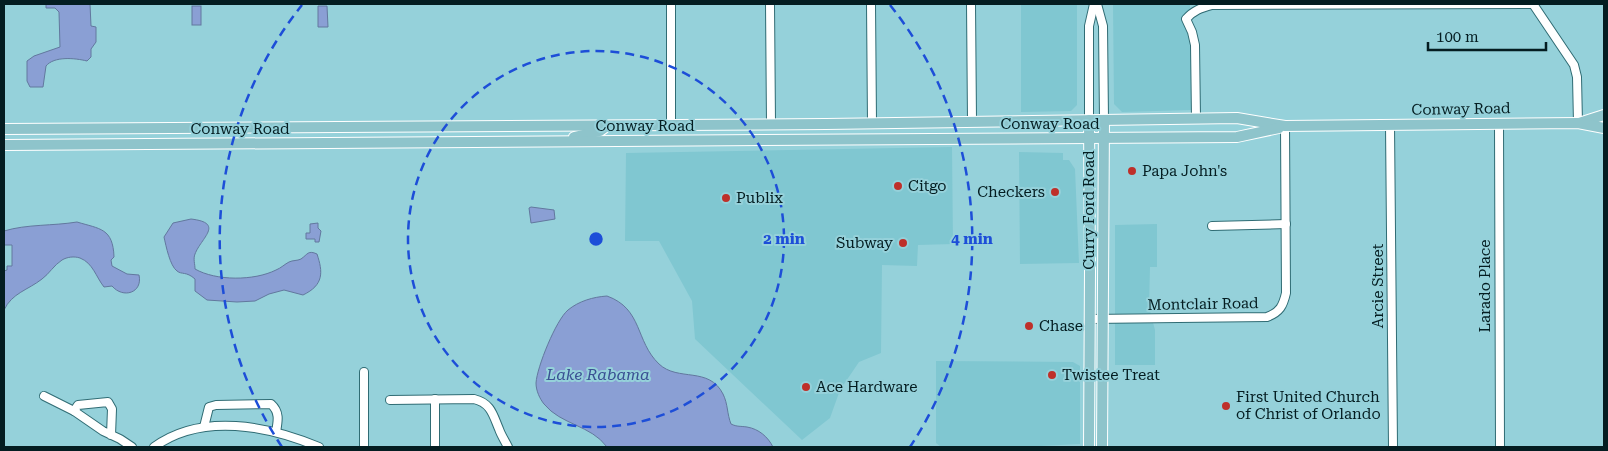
<svg xmlns="http://www.w3.org/2000/svg" width="1608" height="451" font-family="'Roboto Serif',serif">
  <rect width="100%" height="100%" fill="#95d1da"/>
  <!-- built -->
  <g fill="#80c7d1">
    <polygon points="1021,4 1077,4 1077,105 1071,111 1021,112"/>
    <polygon points="1113,4 1190,4 1191,110 1122,112 1114,104"/>
    <polygon points="952,147 953,244 918,245 917,266 882,265 881,353 859,362 840,390 830,418 802,440 695,339 692,301 659,241 625,241 626,153"/>
    <polygon points="1019,152 1063,153 1063,160 1069,160 1075,169 1079,263 1020,264"/>
    <polygon points="1157,224 1157,267 1150,267 1149,307 1155,330 1155,365 1115,365 1115,225"/>
    <polygon points="936,361 1073,362 1080,366 1080,444 1021,447 941,447 936,443"/>
  </g>
  <!-- water -->
  <g fill="#8a9fd4" stroke="#62789e">
    <path d="M 46,4 L 90,4 L 91,26 L 96,27 L 96,42 L 91,49 L 91,57 L 87,61 C 75,58 54,56 46,66 L 43,87 L 30,87 L 27,81 L 27,61 L 34,56 L 60,47 L 59,12 L 55,8 L 46,8 Z"/>
    <rect x="192" y="6" width="9" height="19"/>
    <polygon points="318,6 327,6 328,27 318,27"/>
    <polygon points="531,207 554,210 555,219 531,223 529,208"/>
    <path d="M 191,219 C 225,223 201,238 195,254 C 193,259 195,264 195,269 C 216,281 254,281 276,270 C 281,268 285,264 289,262 C 293,260 297,261 301,259 C 308,254 308,250 317,254 C 323,272 324,285 303,295 L 284,290 L 269,294 L 255,301 L 237,302 L 207,300 L 195,291 L 195,279 C 186,271 182,275 177,271 C 170,266 166,246 164,237 L 173,223 Z"/>
    <path d="M 77,222 C 100,229 113,228 114,257 L 111,260 L 112,266 L 127,274 L 139,275 C 143,293 123,299 112,286 L 104,287 C 96,277 93,263 80,258 C 74,256 67,257 62,260 C 54,265 49,274 42,279 C 28,290 12,293 4,310 L 4,271 L 7,270 L 7,266 L 12,266 L 12,245 L 4,245 L 4,231 C 27,224 53,226 77,222 Z"/>
    <polygon points="318,223 318,228 321,231 319,242 315,242 315,239 306,239 306,233 310,233 310,224"/>
    <path d="M 607,296 C 643,309 635,341 659,364 C 678,382 709,366 723,394 C 728,404 727,414 731,424 C 737,427 741,426 747,427 C 759,429 768,437 773,447 L 607,447 C 591,425 561,425 544,404 C 540,399 536,391 536,383 C 537,367 556,320 568,310 C 579,301 593,297 607,296 Z"/>
  </g>
  <g fill="none" stroke-linecap="round" stroke-linejoin="round">
    <!-- minor casing -->
    <g stroke="#306c74" stroke-width="10">
      <g id="minor">
        <polyline points="671,4 671,124"/>
        <polyline points="770,4 771,124"/>
        <polyline points="871,4 872,123"/>
        <polyline points="971,4 972,121"/>
        <polyline points="1097,4 1103,26 1104,120"/>
        <polyline points="1533,4 1574,65 1577,77 1578,123"/>
        <path d="M 1196,118 L 1195,45 L 1192,32 L 1186,19 C 1194,10 1201,8 1212,5 L 1533,4"/>
        <polyline points="1089,120 1089,26 1094,4"/>
        <polyline points="1499,124 1500,447"/>
        <polyline points="1390,125 1393,447"/>
        <polyline points="1212,226 1286,224"/>
        <path d="M 1090,319 L 1267,317 C 1280,312 1283,306 1286,293 L 1285,126"/>
        <polyline points="44,396 74,411"/>
        <polyline points="435,399 435,447"/>
        <path d="M 390,400 L 474,399 C 491,403 493,415 499,429 C 501,435 505,441 508,447"/>
        <path d="M 204,427 L 209,407 L 216,405 L 271,404 C 280,412 278,421 276,432"/>
        <polyline points="111,435 112,409 108,402 78,405 74,411 103,431 120,439 132,447"/>
        <path d="M 154,447 C 202,412 269,426 319,447"/>
        <polyline points="364,447 364,372"/>
      </g>
    </g>
    <!-- major casing -->
    <g stroke="#fff" stroke-width="12">
      <g id="major">
        <polyline points="1579,123 1604,115"/>
        <polyline points="4,129 826,124 1237,118 1285,126 1578,123 1604,128"/>
        <polyline points="574,137 600,131 607,126"/>
        <polyline points="4,145 1237,137 1279,128"/>
        <polyline points="1089,447 1090,271 1089,120"/>
        <polyline points="1102,447 1104,120"/>
      </g>
    </g>
    <!-- minor -->
    <use href="#minor" stroke="#fff" stroke-width="8"/>
    <!-- major -->
    <use href="#major" stroke="#8ec4cb" stroke-width="10"/>
  </g>
  <!-- distance rings -->
  <g fill="none" stroke="#1d4ed8" stroke-width="2.5" stroke-dasharray="9 6">
    <circle cx="596" cy="239" r="188"/>
    <path d="M282 447A376 376 0 0 1 302 5M890 5A376 376 0 0 1 910 447"/>
  </g>
  <!-- markers -->
  <g fill="#be302a" stroke="#95d1da" stroke-width="2">
    <circle cx="1132" cy="171" r="5"/>
    <circle cx="898" cy="186" r="5"/>
    <circle cx="1055" cy="192" r="5"/>
    <circle cx="726" cy="198" r="5"/>
    <circle cx="903" cy="243" r="5"/>
    <circle cx="1029" cy="326" r="5"/>
    <circle cx="1052" cy="375" r="5"/>
    <circle cx="806" cy="387" r="5"/>
    <circle cx="1226" cy="406" r="5"/>
  </g>
  <g text-anchor="middle" dominant-baseline="central" stroke-width="4" stroke-linejoin="round" paint-order="stroke">
    <!-- street labels -->
    <g font-size="15" fill="#041d21" stroke="#95d1da">
      <text transform="translate(1461 109) rotate(-1)">Conway Road</text>
      <text x="1050" y="124">Conway Road</text>
      <text x="645" y="126">Conway Road</text>
      <text x="240" y="129">Conway Road</text>
      <text transform="translate(1089 210) rotate(-90)">Curry Ford Road</text>
      <text transform="translate(1378 286) rotate(-90)">Arcie Street</text>
      <text transform="translate(1485 286) rotate(-90)">Larado Place</text>
      <text transform="translate(1203 304) rotate(-1)">Montclair Road</text>
    </g>
    <!-- poi labels -->
    <g font-size="15" fill="#041d21" stroke="#95d1da" text-anchor="start">
      <text x="1142" y="171">Papa John's</text>
      <text x="908" y="186">Citgo</text>
      <text x="1045" y="192" text-anchor="end">Checkers</text>
      <text x="736" y="198">Publix</text>
      <text x="893" y="243" text-anchor="end">Subway</text>
      <text x="1039" y="326">Chase</text>
      <text x="1062" y="375">Twistee Treat</text>
      <text x="816" y="387">Ace Hardware</text>
      <text x="1236" y="397">First United Church<tspan x="1236" dy="17">of Christ of Orlando</tspan></text>
    </g>
    <!-- water labels -->
    <g font-size="16" font-style="italic" fill="#3a5093" stroke="#95d1da">
      <text x="598" y="374">Lake Rabama</text>
    </g>
  </g>
  <circle cx="596" cy="239" r="8" fill="#1d4ed8" stroke="#95d1da" stroke-width="2.5"/>
  <g font-size="15" text-anchor="middle" font-weight="bold" fill="#1d4ed8" stroke="#95d1da" stroke-width="4" stroke-linejoin="round" paint-order="stroke">
    <text x="784" y="244">2 min</text>
    <text x="972" y="244">4 min</text>
  </g>
  <!-- border -->
  <rect width="1608" height="451" fill="none" stroke="#041d21" stroke-width="10"/>
  <!-- scale -->
  <path d="M1428 42v8h118v-8" fill="none" stroke="#041d21" stroke-width="2.5"/>
  <text x="1436" y="42" font-size="15" fill="#041d21" stroke="#95d1da" stroke-width="4" paint-order="stroke">100 m</text>
</svg>
